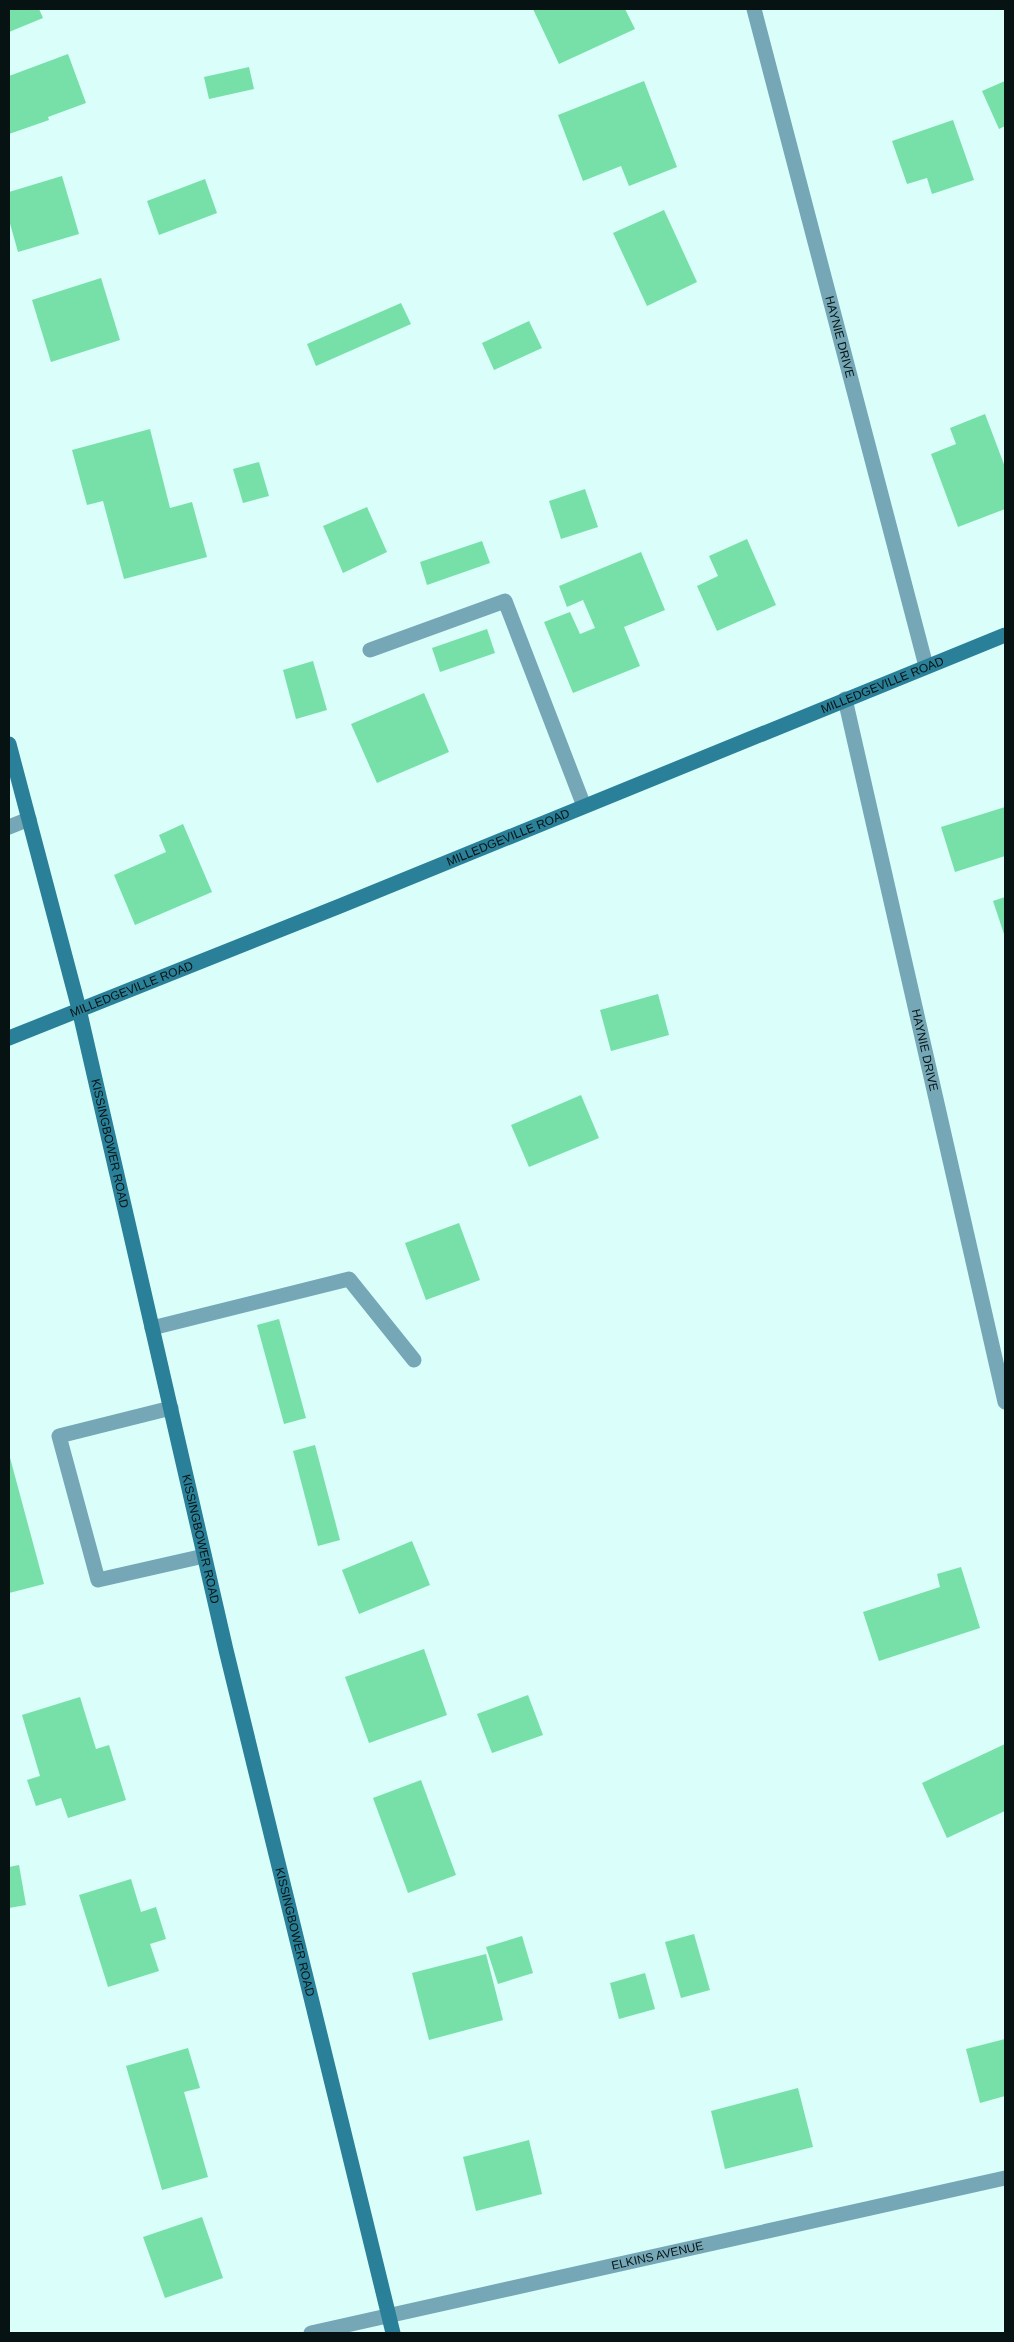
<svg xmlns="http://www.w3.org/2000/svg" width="1014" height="2342" font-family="Arial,sans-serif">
  <rect width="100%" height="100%" fill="#dafefa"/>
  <!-- building -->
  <g fill="#76e0a8">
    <polygon points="9,9 39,9 43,18 9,32"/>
    <polygon points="533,9 625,9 635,29 559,64"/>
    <polygon points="68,54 86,103 48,117 49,120 9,134 9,76"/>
    <polygon points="249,67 254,89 209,99 204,77"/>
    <polygon points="644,81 677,167 629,186 621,166 583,181 558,115"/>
    <polygon points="1005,81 1005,126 999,129 982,91"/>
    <polygon points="953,120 974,180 932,194 927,178 907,184 892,141"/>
    <polygon points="62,176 79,234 18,252 9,220 9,192"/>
    <polygon points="205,179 217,213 159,235 147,201"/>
    <polygon points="664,210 697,282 647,306 613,233"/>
    <polygon points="101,278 120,340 51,362 32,300"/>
    <polygon points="401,303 411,324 316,366 307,344"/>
    <polygon points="529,321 542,348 494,370 482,343"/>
    <polygon points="985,414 1005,467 1005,509 958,527 931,454 956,444 950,428"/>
    <polygon points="150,429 170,508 192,502 207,557 124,579 103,501 87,505 72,450"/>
    <polygon points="259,462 269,496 243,503 233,469"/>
    <polygon points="585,489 598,527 561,539 549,501"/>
    <polygon points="367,507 387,552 343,573 323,526"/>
    <polygon points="747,539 776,605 717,631 697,586 718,576 709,556"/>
    <polygon points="482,541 490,563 427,585 420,562"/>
    <polygon points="641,552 665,610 624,627 640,666 573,693 544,622 570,612 580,634 595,628 583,600 567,607 559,586"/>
    <polygon points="487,629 495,653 440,672 432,648"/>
    <polygon points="313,661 327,710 296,719 283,670"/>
    <polygon points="424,693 449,752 377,783 351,724"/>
    <polygon points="1005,807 1005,856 955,872 941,827"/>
    <polygon points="183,824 212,892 135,925 114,875 166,852 159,835"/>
    <polygon points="1005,897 1005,937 993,901"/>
    <polygon points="658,994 669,1035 611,1051 600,1010"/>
    <polygon points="581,1095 599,1138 529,1167 511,1125"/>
    <polygon points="459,1223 480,1280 426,1300 405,1243"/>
    <polygon points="279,1319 306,1418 284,1424 257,1325"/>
    <polygon points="315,1445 340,1540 318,1546 293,1451"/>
    <polygon points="9,1454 44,1584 9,1593"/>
    <polygon points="412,1541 430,1585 359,1614 342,1570"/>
    <polygon points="961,1567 980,1628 879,1661 863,1612 940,1587 937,1574"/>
    <polygon points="424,1649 447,1715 369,1743 345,1677"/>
    <polygon points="528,1695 543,1735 492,1753 477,1714"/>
    <polygon points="80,1697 96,1749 109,1745 126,1800 68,1818 61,1798 36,1806 27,1780 40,1776 22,1715"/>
    <polygon points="1005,1744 1005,1811 947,1838 922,1783"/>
    <polygon points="421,1780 456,1875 408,1893 373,1798"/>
    <polygon points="19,1865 26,1905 9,1908 9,1867"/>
    <polygon points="131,1879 141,1912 156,1907 166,1939 150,1944 159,1971 108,1987 79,1895"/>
    <polygon points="694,1934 710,1990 681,1998 665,1942"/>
    <polygon points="522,1936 533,1973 498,1984 486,1947"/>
    <polygon points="486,1954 503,2020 429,2040 412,1973"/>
    <polygon points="645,1973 655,2009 619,2019 610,1983"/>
    <polygon points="1005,2039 1005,2096 980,2103 966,2049"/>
    <polygon points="188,2048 200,2088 184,2092 208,2177 162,2190 126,2066"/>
    <polygon points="798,2088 813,2147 725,2169 711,2111"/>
    <polygon points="529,2140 542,2194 476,2211 463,2157"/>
    <polygon points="202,2217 223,2278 165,2298 143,2237"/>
  </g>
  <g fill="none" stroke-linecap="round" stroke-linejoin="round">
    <!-- lane -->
    <g stroke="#75a7b7" stroke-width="15">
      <polyline points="370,650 505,601 584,806"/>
      <polyline points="9,827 29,819"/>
      <polyline points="152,1328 349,1279 414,1360"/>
      <polyline points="171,1408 59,1436 98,1580 204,1556"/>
    </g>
    <!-- street -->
    <g stroke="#75a7b7" stroke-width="15">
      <path id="s1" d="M 754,9 L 926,666"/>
      <path id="s2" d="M 845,699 L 1005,1402"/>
      <path id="s3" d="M 311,2333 L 1005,2178"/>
    </g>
    <!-- secondary -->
    <g stroke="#2a8098" stroke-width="15">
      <path id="s4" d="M 9,744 L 79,1009 L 226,1650 L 393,2333"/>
      <path id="s5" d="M 9,1038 L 340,906 L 1005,635"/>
    </g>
  </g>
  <g text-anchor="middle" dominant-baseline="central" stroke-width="4.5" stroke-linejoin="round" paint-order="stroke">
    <!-- street labels -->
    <g font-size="12" fill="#071312" stroke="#fff">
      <text stroke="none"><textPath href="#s1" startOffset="339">HAYNIE DRIVE</textPath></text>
      <text stroke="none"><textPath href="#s5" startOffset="942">MILLEDGEVILLE ROAD</textPath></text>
      <text stroke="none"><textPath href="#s5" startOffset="538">MILLEDGEVILLE ROAD</textPath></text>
      <text stroke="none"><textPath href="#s5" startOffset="132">MILLEDGEVILLE ROAD</textPath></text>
      <text stroke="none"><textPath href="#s2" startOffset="360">HAYNIE DRIVE</textPath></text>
      <text stroke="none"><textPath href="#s4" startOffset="412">KISSINGBOWER ROAD</textPath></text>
      <text stroke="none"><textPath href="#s4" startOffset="818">KISSINGBOWER ROAD</textPath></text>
      <text stroke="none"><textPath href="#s4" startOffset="1222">KISSINGBOWER ROAD</textPath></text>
      <text stroke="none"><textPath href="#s3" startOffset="355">ELKINS AVENUE</textPath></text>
    </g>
  </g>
  <!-- border -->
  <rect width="1014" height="2342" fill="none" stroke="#071312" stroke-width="20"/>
</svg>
